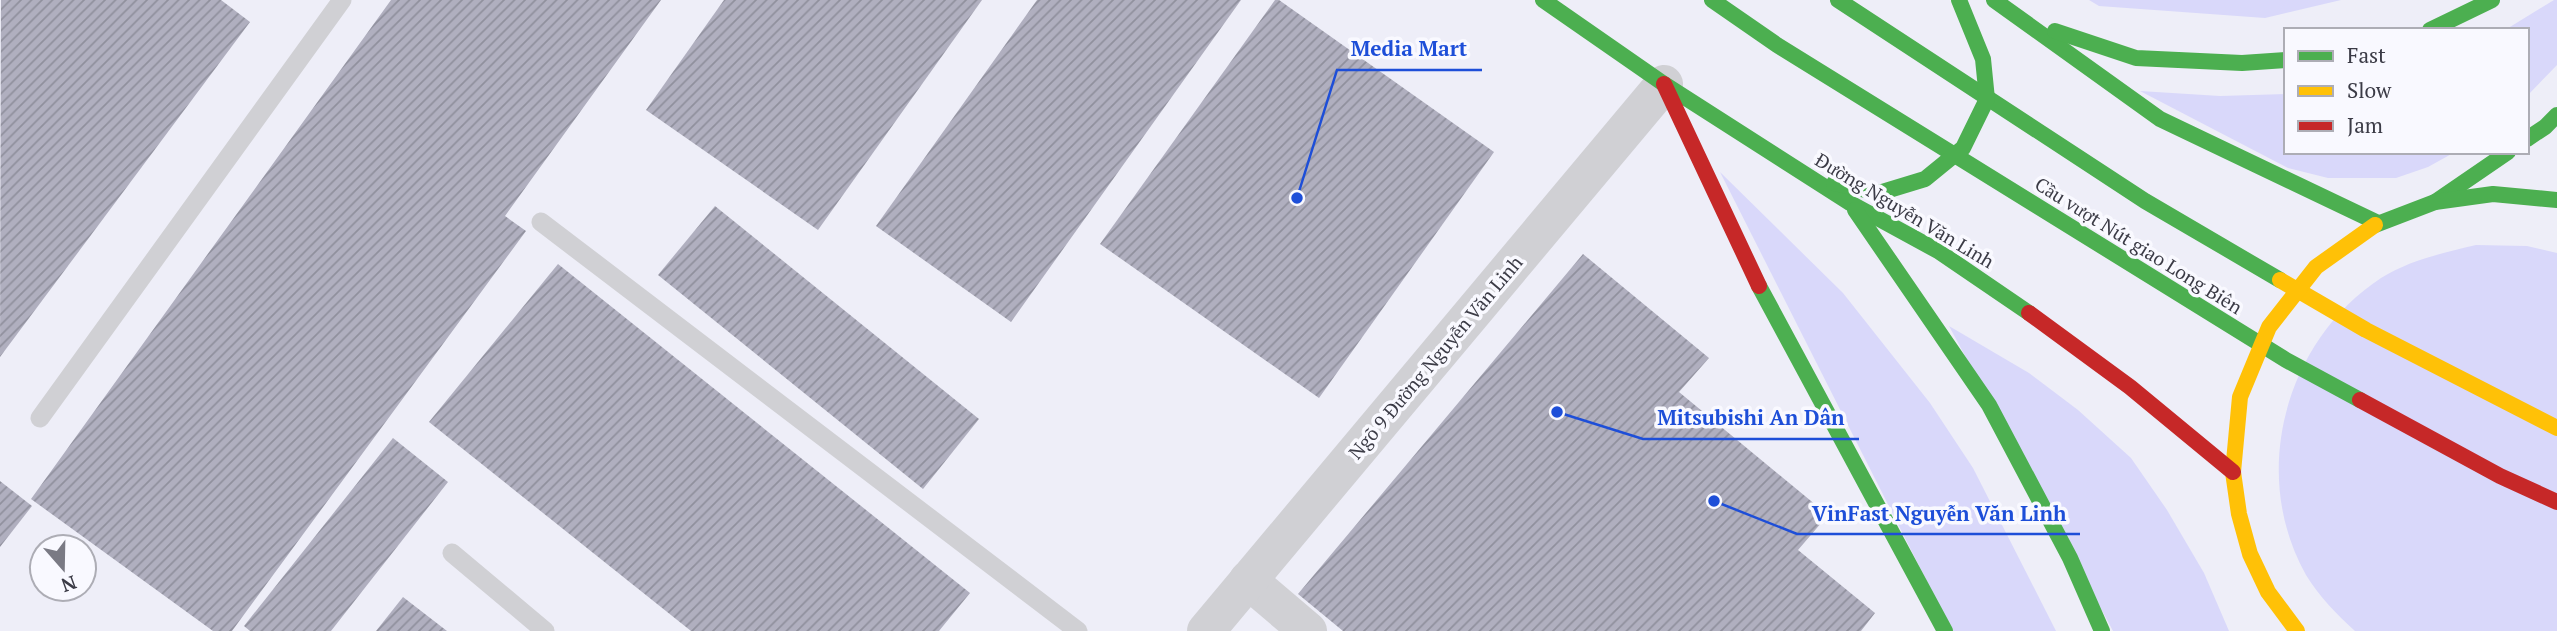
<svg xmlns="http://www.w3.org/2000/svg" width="2557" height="631" font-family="'PT Serif',serif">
  <defs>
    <pattern id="building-hatch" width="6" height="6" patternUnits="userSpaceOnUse" patternTransform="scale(1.75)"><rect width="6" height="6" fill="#b0afbf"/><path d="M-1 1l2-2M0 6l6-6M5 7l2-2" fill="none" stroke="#90909d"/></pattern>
  </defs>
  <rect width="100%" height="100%" fill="#eeeef8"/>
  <!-- green -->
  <g fill="#d9d8fa">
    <polygon points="2089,0 2341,0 2265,18 2099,6"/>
    <polygon points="2554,0 2557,0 2557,65 2527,96 2527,30 2505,30"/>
    <polygon points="2140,91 2220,96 2286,94 2286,152 2455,152 2428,167 2396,178 2328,178 2288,168"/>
    <polygon points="1720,172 1843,293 1930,403 1973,468 2056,631 1952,631"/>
    <path d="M 2476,245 L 2527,246 L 2557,253 L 2557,631 L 2355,631 C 2336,614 2319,596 2306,575 C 2249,474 2285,341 2381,278 C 2410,260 2443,253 2476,245 Z"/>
    <polygon points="1949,326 2029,373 2078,410 2131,458 2167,510 2204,573 2229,631 2113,631"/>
  </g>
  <!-- building -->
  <g fill="url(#building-hatch)">
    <polygon points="1,0 221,0 250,22 0,357"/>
    <polygon points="391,0 661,0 505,216 526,231 232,631 213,631 31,499"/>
    <polygon points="724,0 982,0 818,230 646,110"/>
    <polygon points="1037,0 1241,0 1011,322 876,226"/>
    <polygon points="1275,0 1279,0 1494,152 1319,398 1100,244"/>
    <polygon points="715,206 979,419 923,489 658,275"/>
    <polygon points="1583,254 1709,358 1679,392 1828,515 1798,550 1875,613 1861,631 1343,631 1298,594"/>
    <polygon points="558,264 970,593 939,631 691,631 429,422"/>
    <polygon points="393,438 448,482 331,631 250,631 244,626"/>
    <polygon points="0,481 32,506 0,547"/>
    <polygon points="403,597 447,631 376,631"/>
  </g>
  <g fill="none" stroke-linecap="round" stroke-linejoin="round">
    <!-- lane -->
    <g stroke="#d0d0d4" stroke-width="19">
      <polyline points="541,222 1078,631"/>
      <polyline points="40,418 342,0"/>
      <polyline points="452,553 545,631"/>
    </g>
    <!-- street -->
    <g stroke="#d0d0d4" stroke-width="38">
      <polyline points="1248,580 1308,631"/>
      <polyline points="1206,631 1664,84"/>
    </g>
    <!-- fast -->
    <g stroke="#4caf50" stroke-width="16">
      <polyline points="1543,0 1664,84 1850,203 1938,251 2029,313"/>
      <polyline points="1712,0 1777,45 2286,360 2360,400"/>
      <polyline points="1838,0 2145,201 2280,280"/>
      <polyline points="1994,0 2160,119 2378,223"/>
      <polyline points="2430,30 2492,0"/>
      <polyline points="2055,31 2136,58 2242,63 2286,60"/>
      <polyline points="2527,139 2545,127 2557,115"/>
      <polyline points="1834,183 1879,193 1925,179 1963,148 1987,99 1983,59 1959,0"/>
      <polyline points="2435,202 2508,152"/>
      <polyline points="1855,210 1989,405 2070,558 2102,631"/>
      <polyline points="2375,225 2435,202 2493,194 2557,200"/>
      <polyline points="1759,286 1945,631"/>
    </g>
    <!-- slow -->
    <g stroke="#ffc107" stroke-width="16">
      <polyline points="2280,280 2366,330 2557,428"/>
      <polyline points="2297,631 2268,592 2250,554 2239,514 2233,472 2240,397 2269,327 2316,267 2375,225"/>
    </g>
    <!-- jam -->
    <g stroke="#c62828" stroke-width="16">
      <polyline points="1664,84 1759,286"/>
      <polyline points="2029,313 2130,387 2233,472"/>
      <polyline points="2360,400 2500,476 2557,502"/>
    </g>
  </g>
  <g text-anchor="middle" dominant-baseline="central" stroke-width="7" stroke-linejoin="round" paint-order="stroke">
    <!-- street labels -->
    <g font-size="19" fill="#3b3b46" stroke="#f9f9ff">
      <text transform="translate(1905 210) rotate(31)">Đường Nguyễn Văn Linh</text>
      <text transform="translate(2139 245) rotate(32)">Cầu vượt Nút giao Long Biên</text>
      <text transform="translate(1435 357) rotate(-50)">Ngõ 9 Đường Nguyễn Văn Linh</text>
    </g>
  </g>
  <!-- callouts -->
  <path fill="none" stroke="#1d4ed8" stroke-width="2.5" d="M1297 198L1337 70H1482M1557 412L1643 439H1859M1714 501L1797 534H2080"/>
  <g fill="#1d4ed8" stroke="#f9f9ff" stroke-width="2.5">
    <circle cx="1297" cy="198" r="7"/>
    <circle cx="1557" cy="412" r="7"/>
    <circle cx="1714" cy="501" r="7"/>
  </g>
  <g font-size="21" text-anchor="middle" font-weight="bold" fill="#1d4ed8" stroke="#f9f9ff" stroke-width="7" stroke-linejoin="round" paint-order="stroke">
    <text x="1409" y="56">Media Mart</text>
    <text x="1751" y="425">Mitsubishi An Dân</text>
    <text x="1939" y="521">VinFast Nguyễn Văn Linh</text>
  </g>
  <!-- legend -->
  <rect x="2284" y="28" width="245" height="126" fill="#f9f9ff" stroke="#adadb5" stroke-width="2"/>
  <rect x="2298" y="51" width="35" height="10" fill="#4caf50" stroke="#adadb5" stroke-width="2"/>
  <text x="2347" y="63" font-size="21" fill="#3b3b46">Fast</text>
  <rect x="2298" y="86" width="35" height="10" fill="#ffc107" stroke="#adadb5" stroke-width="2"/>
  <text x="2347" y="98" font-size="21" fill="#3b3b46">Slow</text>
  <rect x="2298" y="121" width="35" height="10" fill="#c62828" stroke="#adadb5" stroke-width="2"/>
  <text x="2347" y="133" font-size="21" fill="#3b3b46">Jam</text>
  <!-- north arrow -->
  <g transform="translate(63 568) rotate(160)"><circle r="33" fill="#f9f9ff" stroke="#adadb5" stroke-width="2"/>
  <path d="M0-5L12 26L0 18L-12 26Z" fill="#7a7a84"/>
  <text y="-10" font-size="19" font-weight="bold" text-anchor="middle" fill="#3b3b46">N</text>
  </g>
</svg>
